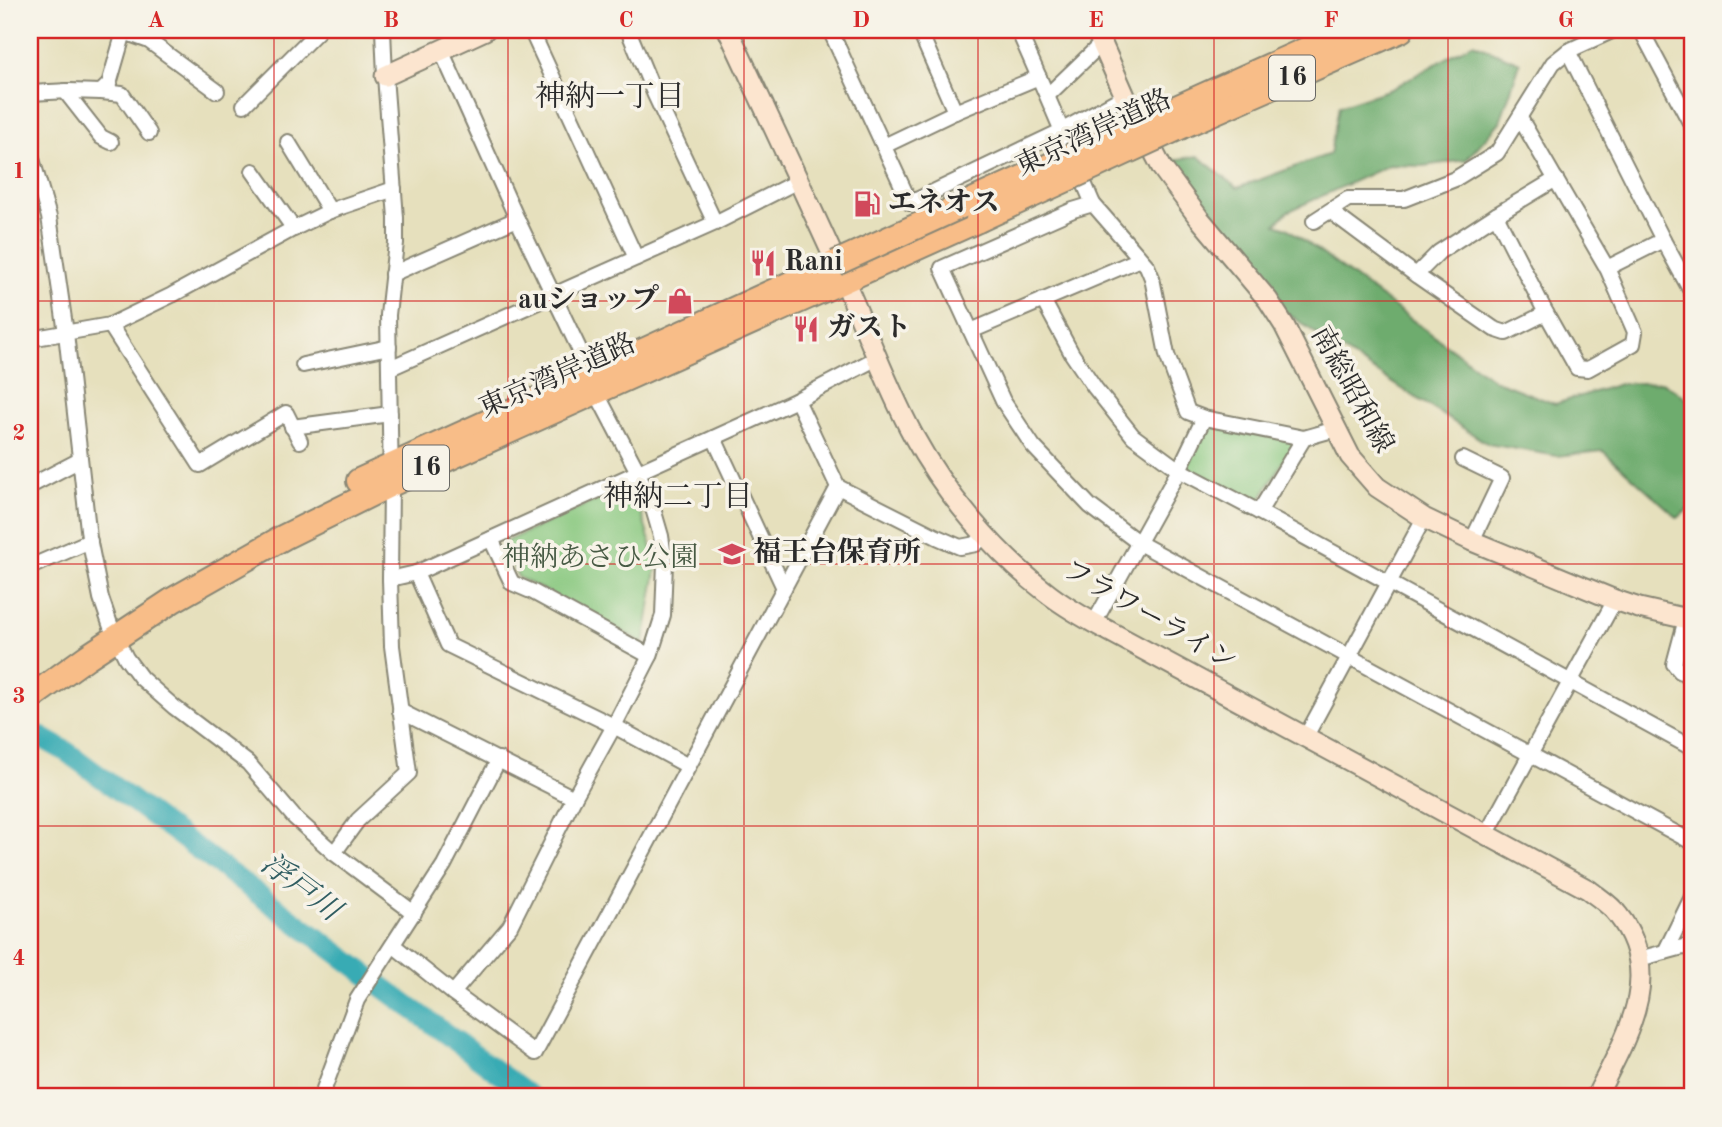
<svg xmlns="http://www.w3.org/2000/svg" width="1722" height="1127" font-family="'Old Standard TT','Noto Serif JP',serif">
  <rect width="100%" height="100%" fill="#f7f3e8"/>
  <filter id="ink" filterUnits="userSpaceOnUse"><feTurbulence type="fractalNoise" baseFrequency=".0143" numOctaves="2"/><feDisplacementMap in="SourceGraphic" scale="14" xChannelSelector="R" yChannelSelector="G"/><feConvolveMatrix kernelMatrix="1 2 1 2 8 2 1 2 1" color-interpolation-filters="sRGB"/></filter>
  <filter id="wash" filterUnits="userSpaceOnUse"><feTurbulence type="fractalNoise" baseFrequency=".00686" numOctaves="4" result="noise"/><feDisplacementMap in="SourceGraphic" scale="28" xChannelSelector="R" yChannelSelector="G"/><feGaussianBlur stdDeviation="1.57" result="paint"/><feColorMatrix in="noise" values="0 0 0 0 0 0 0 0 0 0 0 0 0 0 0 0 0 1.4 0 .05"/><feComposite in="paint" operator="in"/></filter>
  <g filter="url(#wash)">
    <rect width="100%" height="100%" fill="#e6e0bd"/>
    <!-- green -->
    <g fill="#88c87f" stroke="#5a7a55" stroke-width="2">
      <polygon points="1207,424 1295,442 1257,505 1186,468"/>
      <polygon points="632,484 657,564 644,643 518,577 502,543"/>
    </g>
    <!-- forest -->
    <polygon fill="#6eac6e" stroke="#4c6c4c" stroke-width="2" points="1473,43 1520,63 1500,122 1466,160 1423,166 1389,165 1287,212 1276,224 1287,228 1494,380 1555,404 1620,384 1662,382 1692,402 1692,506 1678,518 1603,451 1557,456 1488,444 1317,334 1287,313 1192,210 1172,160 1198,156 1237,188 1330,154 1339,106 1391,89"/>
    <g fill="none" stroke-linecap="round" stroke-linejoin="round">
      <!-- stream -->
      <polyline stroke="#39abb4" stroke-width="3.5" points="517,1097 520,1089"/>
      <!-- river -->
      <polyline stroke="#39abb4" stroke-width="21" points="30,731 67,752 531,1097"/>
    </g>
  </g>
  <g filter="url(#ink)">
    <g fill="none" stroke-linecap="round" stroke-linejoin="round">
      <!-- street casing -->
      <g stroke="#888674" stroke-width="18">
        <g id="street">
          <polyline points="531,30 636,258"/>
          <polyline points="628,30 655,95 715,223"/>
          <polyline points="830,30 910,203 1061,131 1125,96"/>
          <polyline points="919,30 955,112"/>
          <path d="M 1018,30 C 1044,87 1068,146 1093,204"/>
          <polyline points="1641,30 1692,126"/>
          <polyline points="441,50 517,219 591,374"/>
          <polyline points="1568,51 1663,240 1692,293"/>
          <polyline points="65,91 101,137 111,142"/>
          <polyline points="101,92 122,94 149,133"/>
          <polyline points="30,93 69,91 101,92 109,84 124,32 149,41 217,91"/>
          <polyline points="1048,95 1102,43"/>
          <polyline points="244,105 319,30"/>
          <polyline points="288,142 330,211"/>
          <polyline points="884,146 955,112 1039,77"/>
          <polyline points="30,152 49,217 53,243 66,333 89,538 101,598 112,630 126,658 141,678 174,707 248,763 294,817 334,853 414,913"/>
          <polyline points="253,171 294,229"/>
          <polyline points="1330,211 1416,275 1494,329 1506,333 1546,313"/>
          <polyline points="1496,215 1546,313 1577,368 1588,369 1633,344 1635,332 1607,268 1520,118"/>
          <polyline points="1314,221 1348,199 1404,199 1455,179 1497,153 1553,63 1568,51 1614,30"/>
          <polyline points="1607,268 1663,240"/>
          <polyline points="392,274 517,219"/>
          <polyline points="1416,275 1439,252 1496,215 1556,179"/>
          <polyline points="1043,300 1072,354 1095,388 1133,436 1179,470 1259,512 1692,748"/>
          <polyline points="110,325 200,465 286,413 300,441"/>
          <polyline points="971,331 1140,259"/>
          <polyline points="30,339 110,325 172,295 291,230 332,210 394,189"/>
          <polyline points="303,365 389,347"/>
          <polyline points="390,368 715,223 798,181"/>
          <polyline points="797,400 838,487 937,537 960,547 976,544 985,534"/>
          <polyline points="292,427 390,414"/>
          <polyline points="1336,429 1304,438 1204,418 1188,412 1167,355 1152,278 1147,266 1093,204 1073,210 942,268 1003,401 1033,446 1090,506 1139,543 1692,842"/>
          <polyline points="714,438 784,588"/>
          <polyline points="1463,459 1502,478 1472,541"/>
          <polyline points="30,486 80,460"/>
          <polyline points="1259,512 1304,438"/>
          <polyline points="491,539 512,583 533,592 650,656"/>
          <polyline points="30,567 90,541"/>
          <polyline points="416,573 448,645 614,726 688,766"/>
          <polyline points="390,579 416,573 797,400 877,358"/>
          <polyline points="1686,619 1674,664 1680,671 1692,677"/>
          <polyline points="1094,623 1179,470 1204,418"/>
          <polyline points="400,711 574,798"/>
          <polyline points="1305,738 1424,518"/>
          <polyline points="1486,835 1615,600"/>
          <polyline points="334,853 358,820 409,773 392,646 390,579 391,484 388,315 396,243 396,218 385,76 383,30"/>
          <polyline points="393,945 453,993 535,1053 838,487"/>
          <polyline points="1665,952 1692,897"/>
          <polyline points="1639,959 1683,947 1692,948"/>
          <polyline points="453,993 510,926 574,798 614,726 650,656 663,615 665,563 661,536 654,512 638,472 596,392"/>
          <polyline points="321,1097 357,1000 444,865 499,759"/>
        </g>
      </g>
      <!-- secondary casing -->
      <g stroke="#888674" stroke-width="23">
        <g id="secondary">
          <path d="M 728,30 C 767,113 806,196 844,280 C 867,331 886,385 913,435 C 944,492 994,552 1046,592 C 1061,604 1078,614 1094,623 L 1589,890 C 1599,898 1611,905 1618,915 C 1666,975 1625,1039 1596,1097"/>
          <polyline points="1096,30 1125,96 1162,168 1199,218 1268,300 1284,325 1350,456 1377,487 1424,518 1472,541 1615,600 1639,608 1692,620"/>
          <polyline points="385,76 485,30"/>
        </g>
      </g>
      <!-- highway casing -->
      <g stroke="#888674" stroke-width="28">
        <g id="highway">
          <polyline points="1174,109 1350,30"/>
          <polyline points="1182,126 1401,30"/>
          <polyline points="359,481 836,263"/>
          <polyline points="30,698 87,657 173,600 284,537 391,484 978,220"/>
        </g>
      </g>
      <!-- street -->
      <use href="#street" stroke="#fff" stroke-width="14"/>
      <!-- secondary -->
      <use href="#secondary" stroke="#fce5cf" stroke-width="19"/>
      <!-- highway -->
      <use href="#highway" stroke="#f8bd88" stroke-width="24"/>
      <!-- highway-bridge casing -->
      <g stroke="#888674" stroke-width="28" stroke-linecap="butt">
        <g id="highway-bridge">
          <polyline points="978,220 1182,126"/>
          <polyline points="836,263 1174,109"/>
        </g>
      </g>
      <!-- highway-bridge -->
      <use href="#highway-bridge" stroke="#f8bd88" stroke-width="24"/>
    </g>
  </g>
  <!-- grid -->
  <path fill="none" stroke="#d62828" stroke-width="2" stroke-opacity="0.55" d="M 274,30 L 274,1097M 508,30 L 508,1097M 744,30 L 744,1097M 978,30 L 978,1097M 1214,30 L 1214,1097M 1448,30 L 1448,1097M 30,301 L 1692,301M 30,564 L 1692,564M 30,826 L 1692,826"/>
  <!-- icons -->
  <defs>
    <g id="fuel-bare" transform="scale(2.1)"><path d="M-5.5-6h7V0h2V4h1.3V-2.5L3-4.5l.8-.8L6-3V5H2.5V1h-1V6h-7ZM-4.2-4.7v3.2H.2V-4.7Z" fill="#d1495b" stroke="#f7f3e8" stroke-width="2.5" paint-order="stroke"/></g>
    <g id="restaurant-bare" transform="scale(2.1)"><path d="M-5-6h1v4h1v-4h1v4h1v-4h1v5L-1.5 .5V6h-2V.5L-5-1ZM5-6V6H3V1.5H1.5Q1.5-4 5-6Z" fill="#d1495b" stroke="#f7f3e8" stroke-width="2.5" paint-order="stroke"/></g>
    <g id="shop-bare" transform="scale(2.1)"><path d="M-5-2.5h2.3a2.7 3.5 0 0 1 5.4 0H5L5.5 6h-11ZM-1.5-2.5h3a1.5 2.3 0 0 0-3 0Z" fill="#d1495b" stroke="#f7f3e8" stroke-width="2.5" paint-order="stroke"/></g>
    <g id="school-bare" transform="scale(2.1)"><path d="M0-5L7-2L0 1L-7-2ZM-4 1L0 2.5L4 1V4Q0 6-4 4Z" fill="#d1495b" stroke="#f7f3e8" stroke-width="2.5" paint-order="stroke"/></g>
  </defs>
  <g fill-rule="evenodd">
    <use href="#fuel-bare" x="867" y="204"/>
    <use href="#restaurant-bare" x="763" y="263"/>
    <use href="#shop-bare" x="680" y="301"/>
    <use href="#restaurant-bare" x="806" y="329"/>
    <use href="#school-bare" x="732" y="554"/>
  </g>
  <g text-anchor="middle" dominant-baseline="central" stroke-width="7" stroke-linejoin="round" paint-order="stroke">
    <!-- shield labels -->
    <g fill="#f7f3e8" stroke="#686764" stroke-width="2">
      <rect x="1269" y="55.5" width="46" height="45" rx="5"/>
      <rect x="403" y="445.5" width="46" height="45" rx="5"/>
    </g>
    <g font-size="26" font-weight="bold" fill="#2b2b2b">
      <text x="1292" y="78">16</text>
      <text x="426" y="468">16</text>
    </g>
    <!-- street labels -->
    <g font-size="28" fill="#2b2b2b" stroke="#f7f3e8">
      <text transform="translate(1094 134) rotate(-25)">東京湾岸道路</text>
      <text transform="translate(558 377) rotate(-24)">東京湾岸道路</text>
      <text transform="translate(1351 390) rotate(61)">南総昭和線</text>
      <text transform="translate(1149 617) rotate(30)">フラワーライン</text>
    </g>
    <!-- poi labels -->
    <g font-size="28" font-weight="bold" fill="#2b2b2b" stroke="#f7f3e8" text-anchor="start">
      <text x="888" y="204">エネオス</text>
      <text x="784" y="263">Rani</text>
      <text x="659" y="301" text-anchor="end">auショップ</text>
      <text x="827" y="329">ガスト</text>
      <text x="753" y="554">福王台保育所</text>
    </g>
    <!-- park labels -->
    <g font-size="28" fill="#475a44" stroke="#f7f3e8">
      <text x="600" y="559">神納あさひ公園</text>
    </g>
    <!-- neighbourhood labels -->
    <g font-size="30" fill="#2b2b2b" stroke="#f7f3e8">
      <text x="610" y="98">神納一丁目</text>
      <text x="678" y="498">神納二丁目</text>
    </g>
    <!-- water labels -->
    <g font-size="30" font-style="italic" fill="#315e62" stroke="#f7f3e8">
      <text transform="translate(300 888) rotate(37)">浮戸川</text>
    </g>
  </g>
  <!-- margin -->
  <rect width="1722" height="1127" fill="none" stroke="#f7f3e8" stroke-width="77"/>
  <rect x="38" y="38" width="1646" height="1050" fill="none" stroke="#d62828" stroke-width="2.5"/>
  <g font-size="23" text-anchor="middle" font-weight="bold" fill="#d62828">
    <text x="156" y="27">A</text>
    <text x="391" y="27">B</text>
    <text x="626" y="27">C</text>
    <text x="861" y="27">D</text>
    <text x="1096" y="27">E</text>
    <text x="1331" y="27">F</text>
    <text x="1566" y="27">G</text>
    <text x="19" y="178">1</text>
    <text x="19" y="440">2</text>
    <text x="19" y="703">3</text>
    <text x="19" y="965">4</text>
  </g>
</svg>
